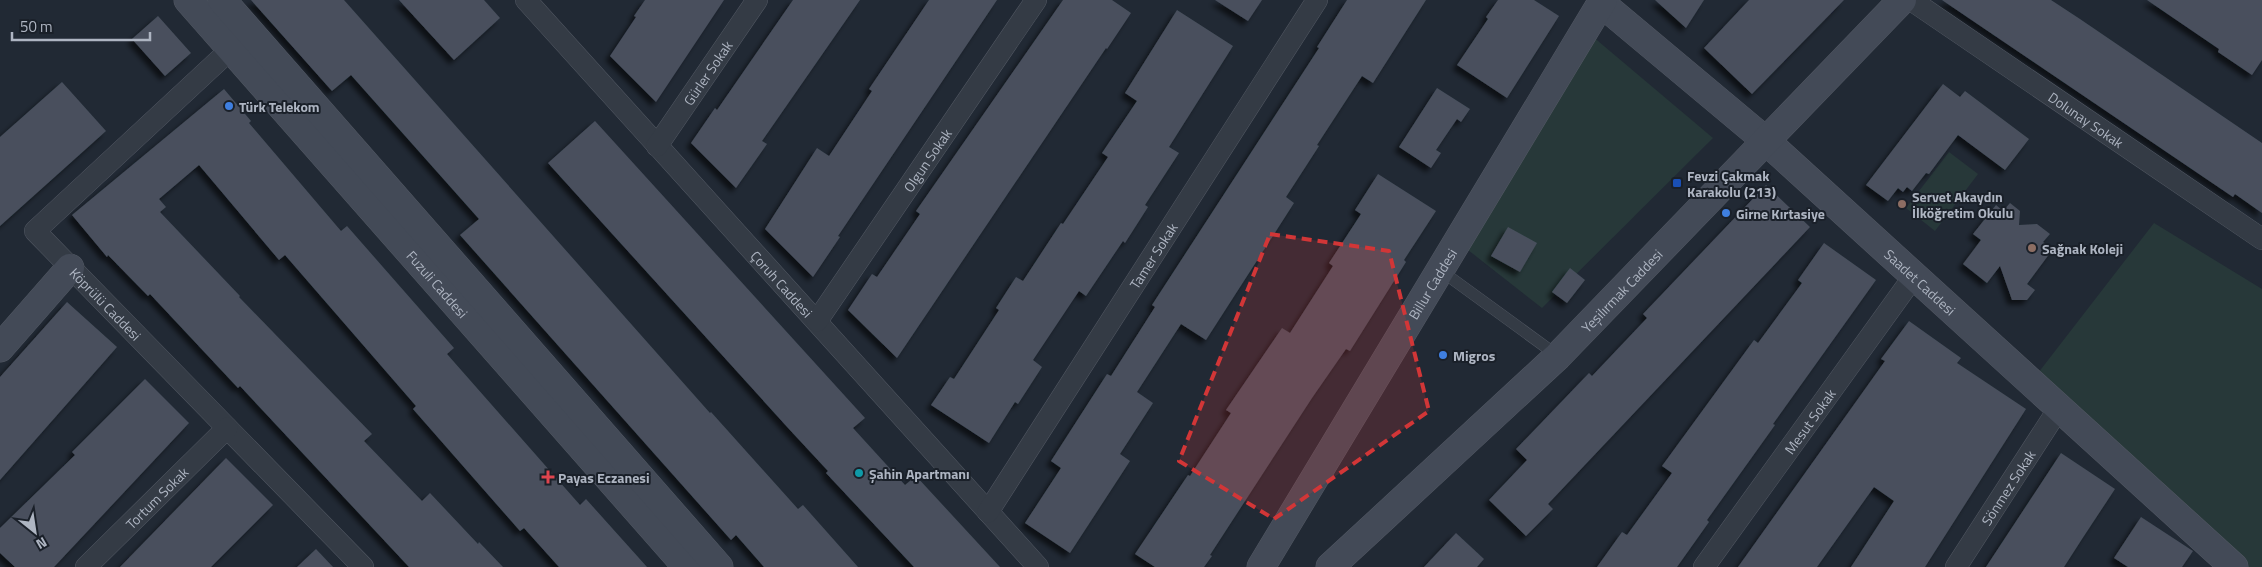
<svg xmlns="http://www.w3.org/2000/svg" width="2262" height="567" font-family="'Titillium Web',sans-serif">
  <defs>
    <filter id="shadow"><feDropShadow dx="-4.5" dy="4.5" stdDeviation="2.5" flood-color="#0009"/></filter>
  </defs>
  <rect width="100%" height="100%" fill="#212934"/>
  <!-- green -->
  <g fill="#273839">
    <polygon points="1585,30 1713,138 1542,308 1454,239"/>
    <polygon points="1949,152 1978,174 1935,231 1906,208"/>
    <polygon points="2154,223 2262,289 2262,567 2245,567 2035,377"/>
  </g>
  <!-- building -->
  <g fill="#48505d" filter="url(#shadow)">
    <polygon points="251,0 344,0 710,413 711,412 798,509 803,505 858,567 764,567 736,535 731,540 460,235 479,219 351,75 332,91"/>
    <polygon points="399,0 484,0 500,18 454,60"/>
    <polygon points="645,0 724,0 656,102 610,56 636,17 634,16"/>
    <polygon points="793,0 860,0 762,141 767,144 736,188 691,143 715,108 717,110"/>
    <polygon points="929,0 997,0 838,236 840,237 813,277 765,229 817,148 829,156 872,91 869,89"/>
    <polygon points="1063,0 1112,0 1131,13 1107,49 1106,48 897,358 848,310 872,274 877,277 920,214 916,211"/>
    <polygon points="1215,0 1262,0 1248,21"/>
    <polygon points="1347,0 1426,0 1373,83 1362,76 1317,145 1319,146 1286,197 1294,203 1206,340 1181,324 1137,392 1153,403 1120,454 1130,461 1070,553 1025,523 1061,468 1051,461 1107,374 1111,376 1155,307 1152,305 1319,48 1317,47"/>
    <polygon points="1498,0 1534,0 1559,16 1507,98 1457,65 1488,19 1486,17"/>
    <polygon points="1655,0 1704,0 1686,28"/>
    <polygon points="1749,0 1844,0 1752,94 1704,48"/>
    <polygon points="1942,0 2051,0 2080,19 2262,143 2262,213 2235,194 2233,197"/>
    <polygon points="2147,0 2262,0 2262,60 2252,75 2218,52 2219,49"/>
    <polygon points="1177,10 1233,46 1169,147 1179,153 1145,205 1148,207 1125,243 1123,241 1086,296 1079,291 1033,360 1042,367 1018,404 1015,402 989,443 931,405 950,377 954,379 999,310 996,308 1016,277 1023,281 1061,223 1063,224 1108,157 1102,153 1137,101 1125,93"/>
    <polygon points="158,16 191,53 165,76 132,39"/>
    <polygon points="62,82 106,131 0,226 0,137"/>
    <polygon points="1943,84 1960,97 1965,91 2029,139 2005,170 1958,135 1929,174 1926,173 1912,191 1907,187 1903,192 1898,188 1888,201 1866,185"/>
    <polygon points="1437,88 1470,109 1461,122 1457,119 1436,150 1441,153 1431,168 1399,147"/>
    <polygon points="224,89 251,121 249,123 341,231 347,226 454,348 447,354 580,505 586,499 647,567 559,567 524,528 520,531 413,409 416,406 285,255 279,260 199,165 159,199 166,207 160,212 240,296 239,297 372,434 364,441 422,501 430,493 478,544 479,542 503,567 409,567 240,386 238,388 150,294 148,296 108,255 107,257 72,215"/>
    <polygon points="595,121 865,418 853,428 905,485 916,476 1000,567 914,567 826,473 828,471 789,429 548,163"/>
    <polygon points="1378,174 1436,211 1404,260 1406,262 1350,351 1346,349 1312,398 1210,555 1212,556 1204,567 1155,567 1135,554 1188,475 1190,476 1231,413 1226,410 1282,328 1290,333 1333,266 1329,263 1361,214 1355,210"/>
    <polygon points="1766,185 1810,227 1548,504 1553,509 1526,536 1489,500 1527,460 1516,449 1589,373 1592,376 1647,318 1643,314"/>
    <polygon points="2010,203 2020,211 2019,225 2037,224 2050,234 2043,242 2053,249 2027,284 2035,290 2027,300 2012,300 2000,266 1987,283 1963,264 1981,240 1973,234 1996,205 2003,211"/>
    <polygon points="1508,227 1537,243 1520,272 1491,256"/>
    <polygon points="1824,243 1876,280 1773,424 1775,425 1707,520 1709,522 1677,567 1597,567 1622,532 1627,535 1672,473 1662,466 1754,340 1758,343 1802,283 1798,280"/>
    <polygon points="1570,268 1585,280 1567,303 1552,292"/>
    <polygon points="67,302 117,347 0,480 0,377"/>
    <polygon points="1909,321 1961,358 1957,363 2026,409 1925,567 1851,567 1894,501 1874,487 1817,567 1738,567 1885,361 1881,359"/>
    <polygon points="145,379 189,423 54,567 15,567 0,553 0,528 75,455 72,452"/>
    <polygon points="2061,453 2115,489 2082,539 2064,567 1986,567"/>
    <polygon points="226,458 273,505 211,567 120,567"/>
    <polygon points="2141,517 2193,551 2182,567 2128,567 2114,558"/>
    <polygon points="1456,533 1484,559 1477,567 1424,567"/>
    <polygon points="316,549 333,567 297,567"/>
  </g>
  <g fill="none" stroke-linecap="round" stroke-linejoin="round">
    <!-- lane casing -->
    <g stroke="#525863" stroke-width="12">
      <polyline id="lane" points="1440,270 1558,356"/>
    </g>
    <!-- street casing -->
    <g stroke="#525863" stroke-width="22">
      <g id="street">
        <path id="s1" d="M 526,0 L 1038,567"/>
        <path id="s2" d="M 1911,0 L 2262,239"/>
        <path id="s3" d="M 231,49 L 35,231 L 363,567"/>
        <path id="s4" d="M 657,146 L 757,0"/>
        <path id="s5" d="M 817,321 L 1036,0"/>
        <path id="s6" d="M 988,512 L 1317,0"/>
        <path id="s7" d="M 86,567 L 227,428"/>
        <path id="s8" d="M 1704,567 L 1914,276"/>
        <path id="s9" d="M 1956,567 L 2059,408"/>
      </g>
    </g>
    <!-- secondary casing -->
    <g stroke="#525863" stroke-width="29">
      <g id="secondary">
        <path id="s10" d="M 188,0 L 687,567"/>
        <polyline points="222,0 719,567"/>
        <path id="s11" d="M 1601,3 L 1766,141 L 2234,567"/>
        <polyline points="0,348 70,268"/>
        <path id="s12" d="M 1261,567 L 1603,0"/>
        <path id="s13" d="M 1330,567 L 1558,356 L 1902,0"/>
      </g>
    </g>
    <!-- lane -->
    <use href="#lane" stroke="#343b45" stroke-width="11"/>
    <!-- street -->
    <use href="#street" stroke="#343b45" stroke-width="21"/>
    <!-- secondary -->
    <use href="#secondary" stroke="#434a57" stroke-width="28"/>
  </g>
  <!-- marked area -->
  <path fill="#d23637" fill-opacity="0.2" stroke="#d23637" stroke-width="4" stroke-dasharray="10 6" stroke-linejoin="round" d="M 1270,234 L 1389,251 L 1429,411 L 1274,519 L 1179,461 Z"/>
  <!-- markers -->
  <g fill="#3f7fe0" stroke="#1a2029" stroke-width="2">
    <circle cx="229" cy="106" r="5"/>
    <circle cx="1726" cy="213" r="5"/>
    <circle cx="1443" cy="355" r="5"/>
  </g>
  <rect fill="#1a4fb4" stroke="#1a2029" stroke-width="2" x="1672" y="178" width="10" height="10" rx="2.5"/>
  <g fill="#8d6e63" stroke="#1a2029" stroke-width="2">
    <circle cx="1902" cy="204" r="5"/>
    <circle cx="2032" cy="248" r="5"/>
  </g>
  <circle fill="#0f9aa8" stroke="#1a2029" stroke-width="2" cx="859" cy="473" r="5"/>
  <path fill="#e0444e" stroke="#1a2029" stroke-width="2" d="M545.5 469.5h5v5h5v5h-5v5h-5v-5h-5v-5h5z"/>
  <g text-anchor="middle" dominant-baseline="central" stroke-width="4" stroke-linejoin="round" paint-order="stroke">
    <!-- street labels -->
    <g font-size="14" fill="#aeb5c2" stroke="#1a2029">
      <text stroke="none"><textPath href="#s4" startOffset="89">Gürler Sokak</textPath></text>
      <text stroke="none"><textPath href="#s2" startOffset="212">Dolunay Sokak</textPath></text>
      <text stroke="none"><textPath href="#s5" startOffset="195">Olgun Sokak</textPath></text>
      <text stroke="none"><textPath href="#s6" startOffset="305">Tamer Sokak</textPath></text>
      <text stroke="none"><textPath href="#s11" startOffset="424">Saadet Caddesi</textPath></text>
      <text stroke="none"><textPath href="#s1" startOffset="382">Çoruh Caddesi</textPath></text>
      <text stroke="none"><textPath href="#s10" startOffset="378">Fuzuli Caddesi</textPath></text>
      <text stroke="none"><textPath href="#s12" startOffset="331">Billur Caddesi</textPath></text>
      <text stroke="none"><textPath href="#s13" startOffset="402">Yeşilırmak Caddesi</textPath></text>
      <text stroke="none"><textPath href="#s3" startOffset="369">Köprülü Caddesi</textPath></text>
      <text stroke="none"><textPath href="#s8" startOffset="180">Mesut Sokak</textPath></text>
      <text stroke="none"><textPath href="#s9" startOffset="95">Sönmez Sokak</textPath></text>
      <text stroke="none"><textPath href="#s7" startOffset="99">Tortum Sokak</textPath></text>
    </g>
    <!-- poi labels -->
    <g font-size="14" font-weight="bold" fill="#aeb5c2" stroke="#1a2029" text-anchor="start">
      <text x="239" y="106">Türk Telekom</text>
      <text x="1687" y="175">Fevzi Çakmak<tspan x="1687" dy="16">Karakolu (213)</tspan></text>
      <text x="1912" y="196">Servet Akaydın<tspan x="1912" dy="16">İlköğretim Okulu</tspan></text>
      <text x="1736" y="213">Girne Kırtasiye</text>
      <text x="2042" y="248">Sağnak Koleji</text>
      <text x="1453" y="355">Migros</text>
      <text x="869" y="473">Şahin Apartmanı</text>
      <text x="558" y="477">Payas Eczanesi</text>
    </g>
  </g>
  <!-- north arrow -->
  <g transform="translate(35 532) rotate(150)" stroke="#1a2029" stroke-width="4" paint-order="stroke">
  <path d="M0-4L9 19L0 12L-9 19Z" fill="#aeb5c2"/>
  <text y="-8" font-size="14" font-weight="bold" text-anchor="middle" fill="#aeb5c2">N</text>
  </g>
  <!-- scale -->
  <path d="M12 32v8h138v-8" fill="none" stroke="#aeb5c2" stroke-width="2.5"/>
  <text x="20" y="32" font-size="15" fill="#aeb5c2" stroke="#1a2029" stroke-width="4" paint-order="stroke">50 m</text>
</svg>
